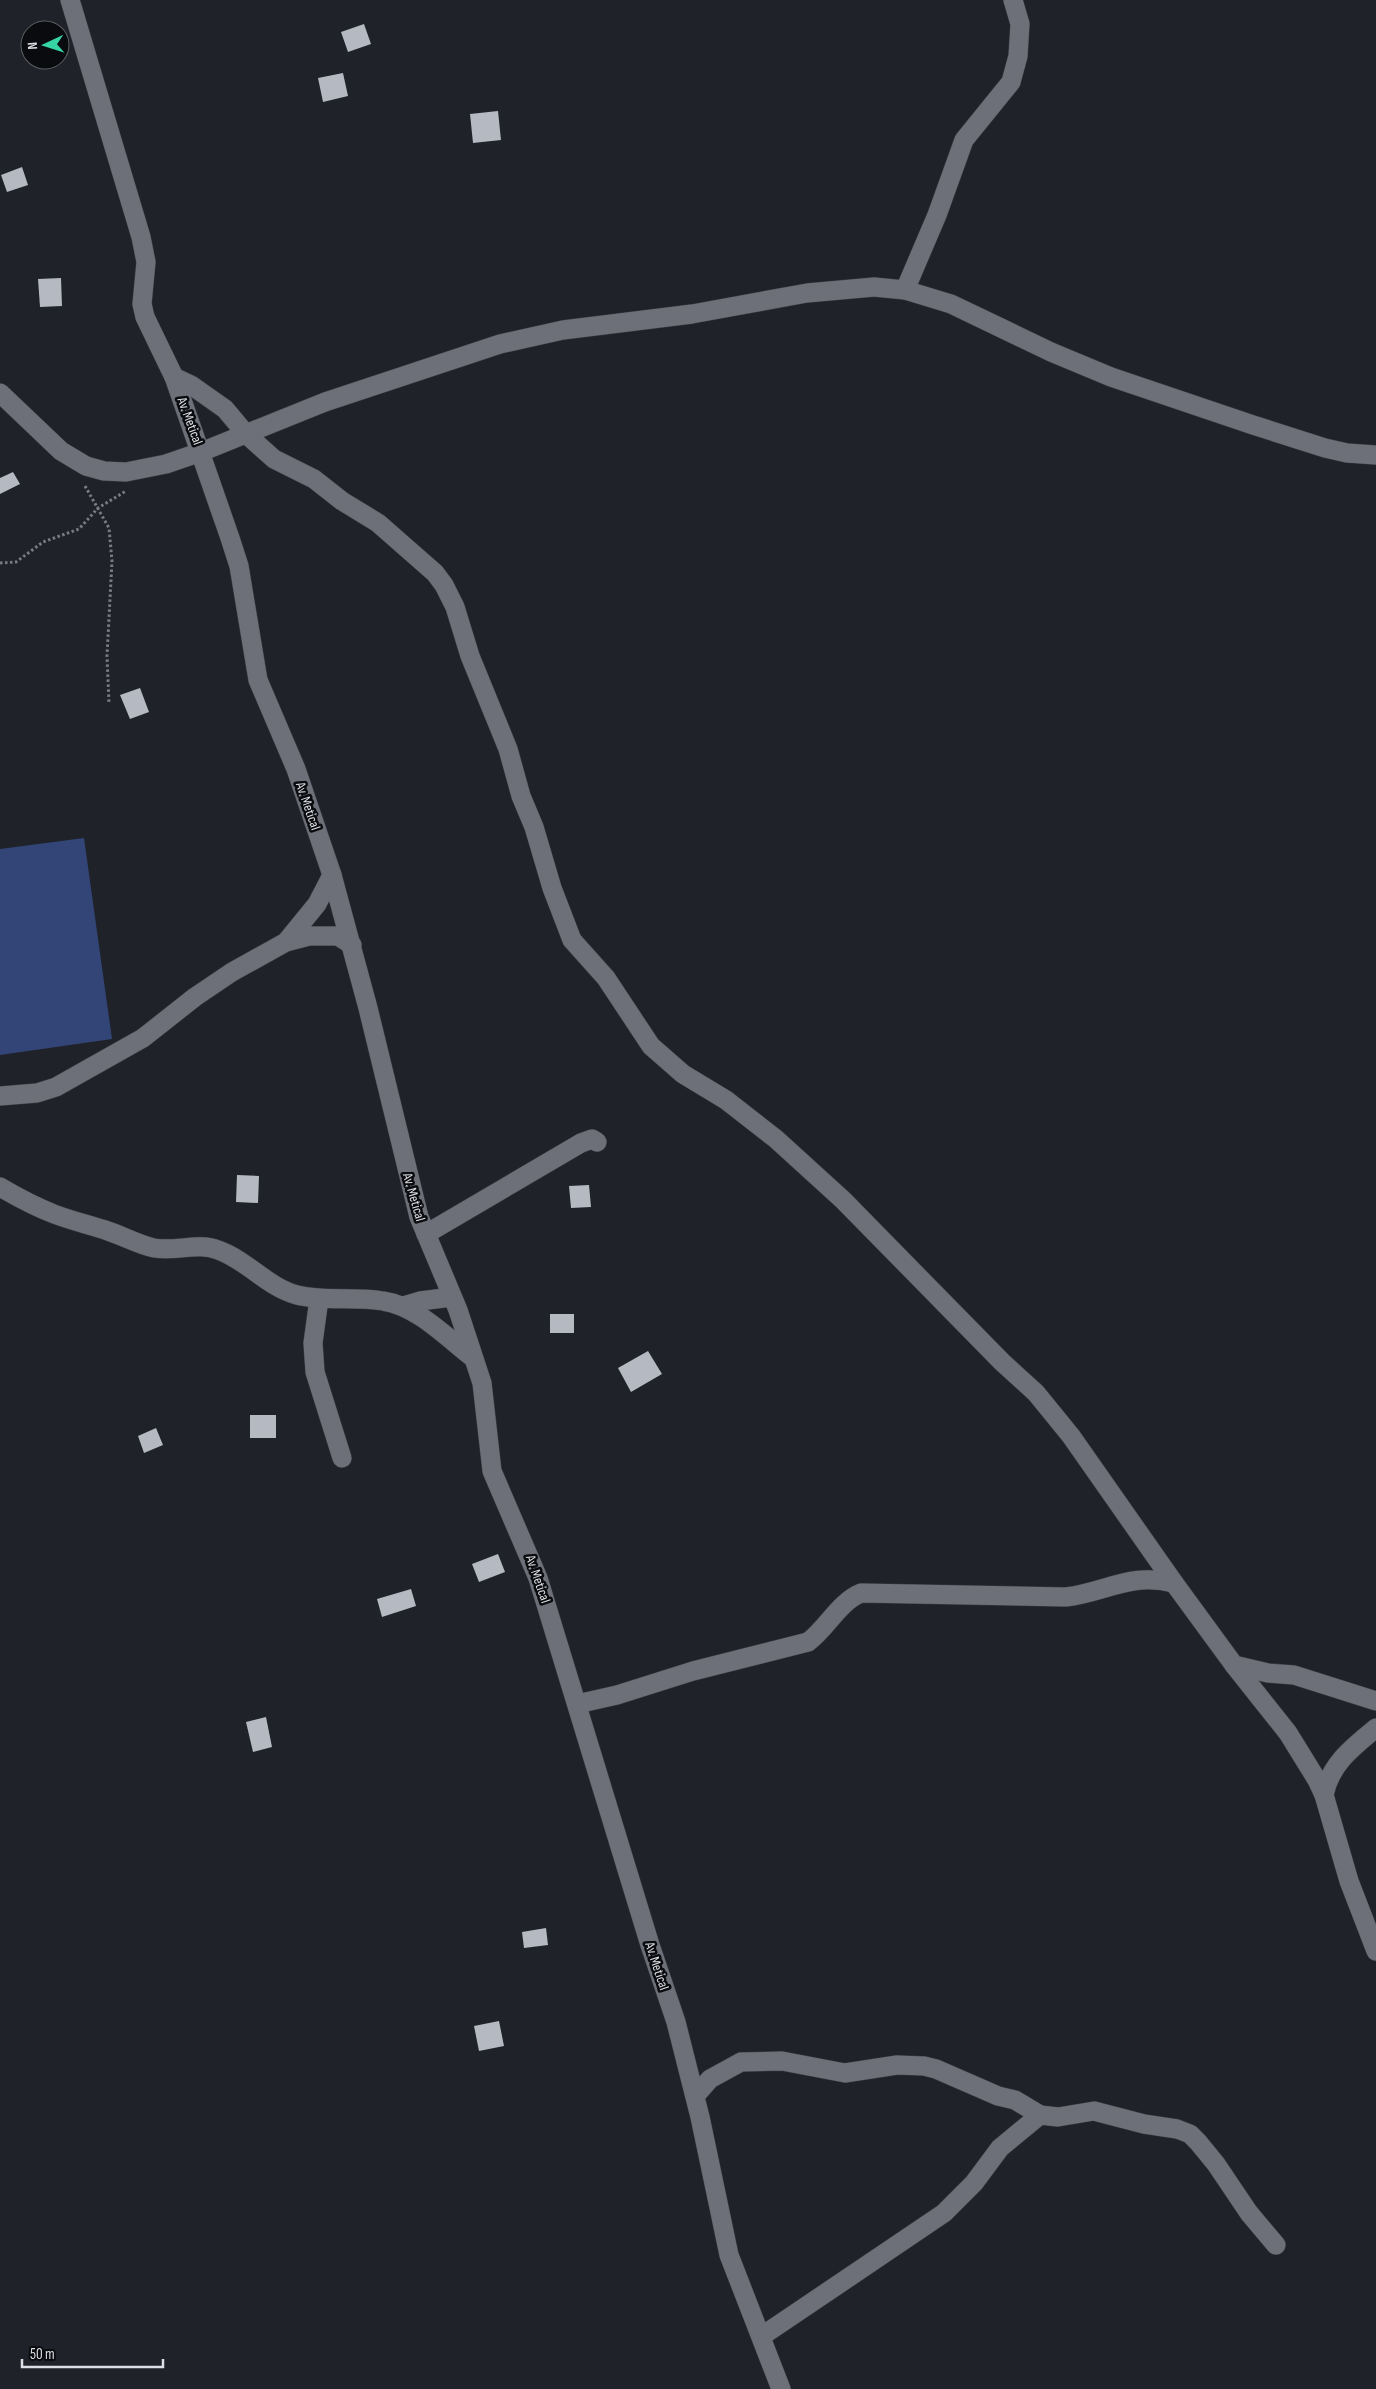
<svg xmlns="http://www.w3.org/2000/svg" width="1376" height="2389" font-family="'Sofia Sans Condensed',sans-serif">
  <rect width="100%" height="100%" fill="#1f2229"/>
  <!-- green -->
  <polygon fill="#324576" points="84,838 112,1039 0,1055 0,849"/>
  <!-- building -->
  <g fill="#b5b9c2">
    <polygon points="364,24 371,44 348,52 341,32"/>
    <polygon points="343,73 348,96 323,102 318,78"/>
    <polygon points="498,111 501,140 473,143 470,114"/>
    <polygon points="22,167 28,185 7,192 1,175"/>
    <polygon points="61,278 62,306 40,307 38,279"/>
    <polygon points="13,472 20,484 0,494 0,478"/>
    <polygon points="140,688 149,712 130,719 120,695"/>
    <polygon points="237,1175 259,1176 258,1203 236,1202"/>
    <polygon points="589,1185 591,1207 571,1208 569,1186"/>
    <rect x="550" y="1314" width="24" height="19"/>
    <polygon points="648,1351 662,1374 631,1392 618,1368"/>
    <rect x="250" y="1415" width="26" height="23"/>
    <polygon points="156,1428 163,1445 144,1453 138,1436"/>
    <polygon points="498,1554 505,1572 479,1582 472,1564"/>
    <polygon points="411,1589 416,1606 382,1617 377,1599"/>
    <polygon points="266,1717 272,1747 253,1752 246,1722"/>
    <polygon points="546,1928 548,1945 524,1948 522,1932"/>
    <polygon points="499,2021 504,2046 479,2051 474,2026"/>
  </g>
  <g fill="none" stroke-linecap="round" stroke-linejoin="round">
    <!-- street casing -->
    <g stroke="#3c3e44" stroke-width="20">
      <g id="street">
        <polyline points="70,0 141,237 146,262 142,304 145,317 174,377 230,538 239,566 258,680 296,769 332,875 368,1008 419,1217 458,1310 482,1383 492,1471 538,1578 650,1945 676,2022 700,2117 729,2255 781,2389"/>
        <polyline points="905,290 937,215 964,140 1011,82 1018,56 1020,24 1013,0"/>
        <polyline points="174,377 191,385 225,409 246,434 274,459 314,479 342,501 378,523 435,573 444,585 455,607 470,656 508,749 521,796 534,827 552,888 572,940 606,978 651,1046 683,1074 726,1100 776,1139 843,1200 1002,1362 1036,1393 1071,1436 1174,1583 1234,1665 1268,1673 1294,1675 1376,1701"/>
        <polyline points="0,393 61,451 86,466 104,471 126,472 166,464 201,452 325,402 500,344 563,330 692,314 807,293 874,287 905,290 951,304 1051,352 1111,377 1253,425 1325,448 1347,453 1376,455"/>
        <polyline points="286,942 317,904 332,875"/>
        <polyline points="0,1096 37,1093 56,1087 143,1038 195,997 232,972 286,942 309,936 338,936 352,945"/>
        <path d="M 0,1187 C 17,1197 36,1207 54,1214 C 72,1221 91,1225 108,1231 C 123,1236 139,1245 154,1248 C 176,1252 198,1242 218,1250 C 247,1260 267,1287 297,1295 C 325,1302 354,1296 383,1301 C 417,1306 446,1337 472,1357"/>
        <polyline points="426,1234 581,1143 592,1139 597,1142"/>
        <polyline points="319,1299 313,1343 315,1372 342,1458"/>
        <polyline points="403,1306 420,1301 452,1297"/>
        <polyline points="1234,1665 1288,1733 1317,1780 1324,1795 1349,1881 1376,1951"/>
        <path d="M 577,1704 L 617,1695 L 693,1671 L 808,1642 C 827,1628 839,1602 861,1593 L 1066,1597 C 1107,1592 1130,1572 1174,1583"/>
        <path d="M 1324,1795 C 1330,1764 1353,1747 1376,1728"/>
        <polyline points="695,2096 710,2079 741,2062 782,2061 845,2073 897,2065 924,2066 936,2069 998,2096 1015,2100 1040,2115 1058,2117 1094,2111 1144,2124 1177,2129 1190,2134 1198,2142 1216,2164 1249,2213 1276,2245"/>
        <polyline points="762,2336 944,2213 974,2183 1000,2148 1040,2115"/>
      </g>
    </g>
    <!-- path -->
    <g stroke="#797b81" stroke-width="3" stroke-dasharray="2.5 2.5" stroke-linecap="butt">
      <polyline points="85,486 109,528 112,561 107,656 109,703"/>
      <polyline points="0,563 16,562 43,542 79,529 98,508 126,491"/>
    </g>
    <!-- street -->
    <use href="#street" stroke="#6d7079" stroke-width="19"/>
  </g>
  <g text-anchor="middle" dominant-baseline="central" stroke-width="5" stroke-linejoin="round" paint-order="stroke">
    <!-- street labels -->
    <g font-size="14" fill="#dddfe4" stroke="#0a0b0e">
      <text transform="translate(190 421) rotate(70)">Av. Metical</text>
      <text transform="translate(308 806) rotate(71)">Av. Metical</text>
      <text transform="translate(414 1197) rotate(74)">Av. Metical</text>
      <text transform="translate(538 1579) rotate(71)">Av. Metical</text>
      <text transform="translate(657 1966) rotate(72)">Av. Metical</text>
    </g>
  </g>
  <!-- north arrow -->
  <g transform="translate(45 45) rotate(266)"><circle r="24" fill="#0a0b0e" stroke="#5e6064"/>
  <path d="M0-4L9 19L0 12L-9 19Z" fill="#37d4a6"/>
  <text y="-8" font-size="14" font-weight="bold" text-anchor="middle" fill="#dddfe4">N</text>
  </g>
  <!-- scale -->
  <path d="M22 2359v8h141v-8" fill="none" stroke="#dddfe4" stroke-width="2.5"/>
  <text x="30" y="2359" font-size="15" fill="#dddfe4" stroke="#0a0b0e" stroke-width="4" paint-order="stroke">50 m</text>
</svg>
